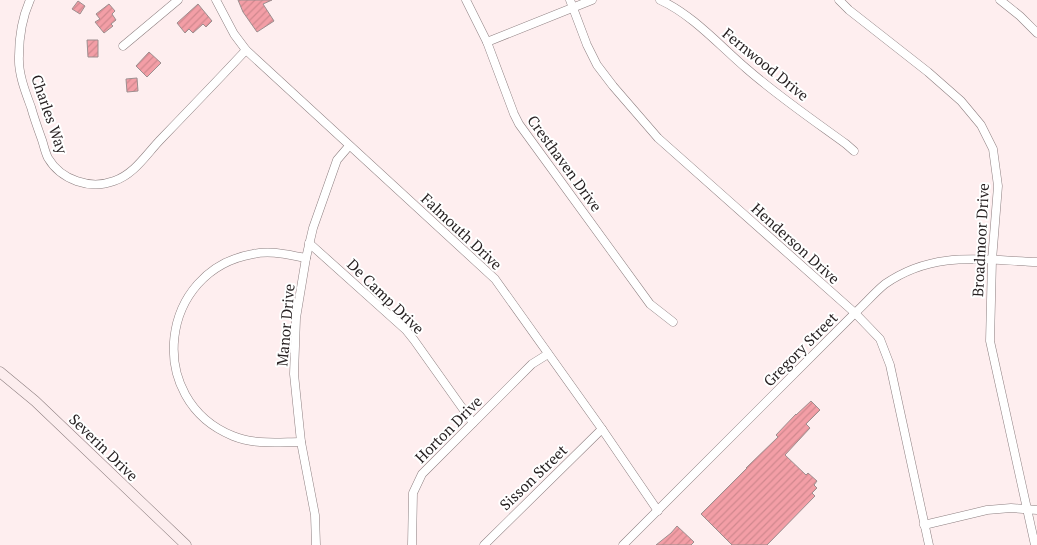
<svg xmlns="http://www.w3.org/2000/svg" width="1037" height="545" font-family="'PT Serif',serif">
  <defs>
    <pattern id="building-hatch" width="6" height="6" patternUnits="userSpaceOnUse" patternTransform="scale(1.25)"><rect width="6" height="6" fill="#f39ea6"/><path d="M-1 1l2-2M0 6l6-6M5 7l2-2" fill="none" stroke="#d0888e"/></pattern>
  </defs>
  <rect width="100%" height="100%" fill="#feeeef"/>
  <!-- building -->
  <g fill="url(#building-hatch)" stroke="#9d8e8f">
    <polygon points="238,0 272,0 263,4 274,21 257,32 243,12"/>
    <polygon points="78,1 85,6 80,14 72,9"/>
    <polygon points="109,4 115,11 112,14 116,20 111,24 113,26 104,33 95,22 100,19 96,14"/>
    <polygon points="198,4 212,21 206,27 203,24 193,33 189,29 185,33 177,23"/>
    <polygon points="87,40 98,40 98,57 88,57"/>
    <polygon points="149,52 161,63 147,77 136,66"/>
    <polygon points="137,78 138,91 127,92 126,79"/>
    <polygon points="811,401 820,410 806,424 810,428 785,455 806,475 808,473 817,481 814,485 817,488 812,493 815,496 767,545 732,545 701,514 747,468 746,468 778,437 776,435 796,414 796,415"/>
    <polygon points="677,526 694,542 691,545 656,545 671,533"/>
  </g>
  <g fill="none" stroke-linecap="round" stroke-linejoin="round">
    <!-- street casing -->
    <g stroke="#8d7f80" stroke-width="9">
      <g id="street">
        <path d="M 30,0 C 22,18 19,36 19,56 C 18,73 25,91 31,107 C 34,118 38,129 42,140 C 44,146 45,152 48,158 C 61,180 90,190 114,181 C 135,174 147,153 162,138 C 190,109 218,80 246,50"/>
        <polyline points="216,0 234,34 246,50 495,279 602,429 658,511"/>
        <polyline points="466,0 487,42 514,114 519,124 650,304 673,322"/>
        <polyline points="570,0 587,45 597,65 613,86 658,138 855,313 880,339 890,365 929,545"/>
        <path d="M 660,0 C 693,15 720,46 747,69 C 778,96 813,120 846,144 L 854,151"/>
        <polyline points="839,0 849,10 928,72 961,101 981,125 993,149 998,186 992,260 990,341 1035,545"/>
        <polyline points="1000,0 1020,16 1037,33"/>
        <polyline points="487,42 592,0"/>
        <polyline points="123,46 178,0"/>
        <polyline points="309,243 406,330 414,340 473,423"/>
        <path d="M 301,442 C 279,442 255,445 233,436 C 144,400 159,270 253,254 C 271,250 288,255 306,258"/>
        <polyline points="924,525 987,510 1011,508 1037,510"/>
        <polyline points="316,545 315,515 301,442 294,374 296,318 306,258 313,228 337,160 349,146"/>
        <polyline points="412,545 413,493 422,474 532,364 548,354"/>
        <polyline points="484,545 602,429"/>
        <path d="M 623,545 L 855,313 C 865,304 874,293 885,284 C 934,250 982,260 1037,262"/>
      </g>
    </g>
    <!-- secondary casing -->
    <g stroke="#8d7f80" stroke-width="11">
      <polyline id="secondary" points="0,372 35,401 186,545"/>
    </g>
    <!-- street -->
    <use href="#street" stroke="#fff" stroke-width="8"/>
    <!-- secondary -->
    <use href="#secondary" stroke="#fcedee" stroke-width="10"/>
  </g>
  <g text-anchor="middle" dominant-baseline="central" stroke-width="4" stroke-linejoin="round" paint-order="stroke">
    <!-- street labels -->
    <g font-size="15" fill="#241e1f" stroke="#fff">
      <text transform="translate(766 64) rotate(39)">Fernwood Drive</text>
      <text transform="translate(50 114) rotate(71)">Charles Way</text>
      <text transform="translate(565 163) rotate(54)">Cresthaven Drive</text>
      <text transform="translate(462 231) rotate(43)">Falmouth Drive</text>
      <text transform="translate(980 240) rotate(-87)">Broadmoor Drive</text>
      <text transform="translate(796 243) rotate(42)">Henderson Drive</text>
      <text transform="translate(386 296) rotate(44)">De Camp Drive</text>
      <text transform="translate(285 325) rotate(-85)">Manor Drive</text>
      <text transform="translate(800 349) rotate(-45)">Gregory Street</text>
      <text transform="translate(448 429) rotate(-45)">Horton Drive</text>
      <text transform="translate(104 447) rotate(44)">Severin Drive</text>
      <text transform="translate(533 477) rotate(-44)">Sisson Street</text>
    </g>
  </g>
</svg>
